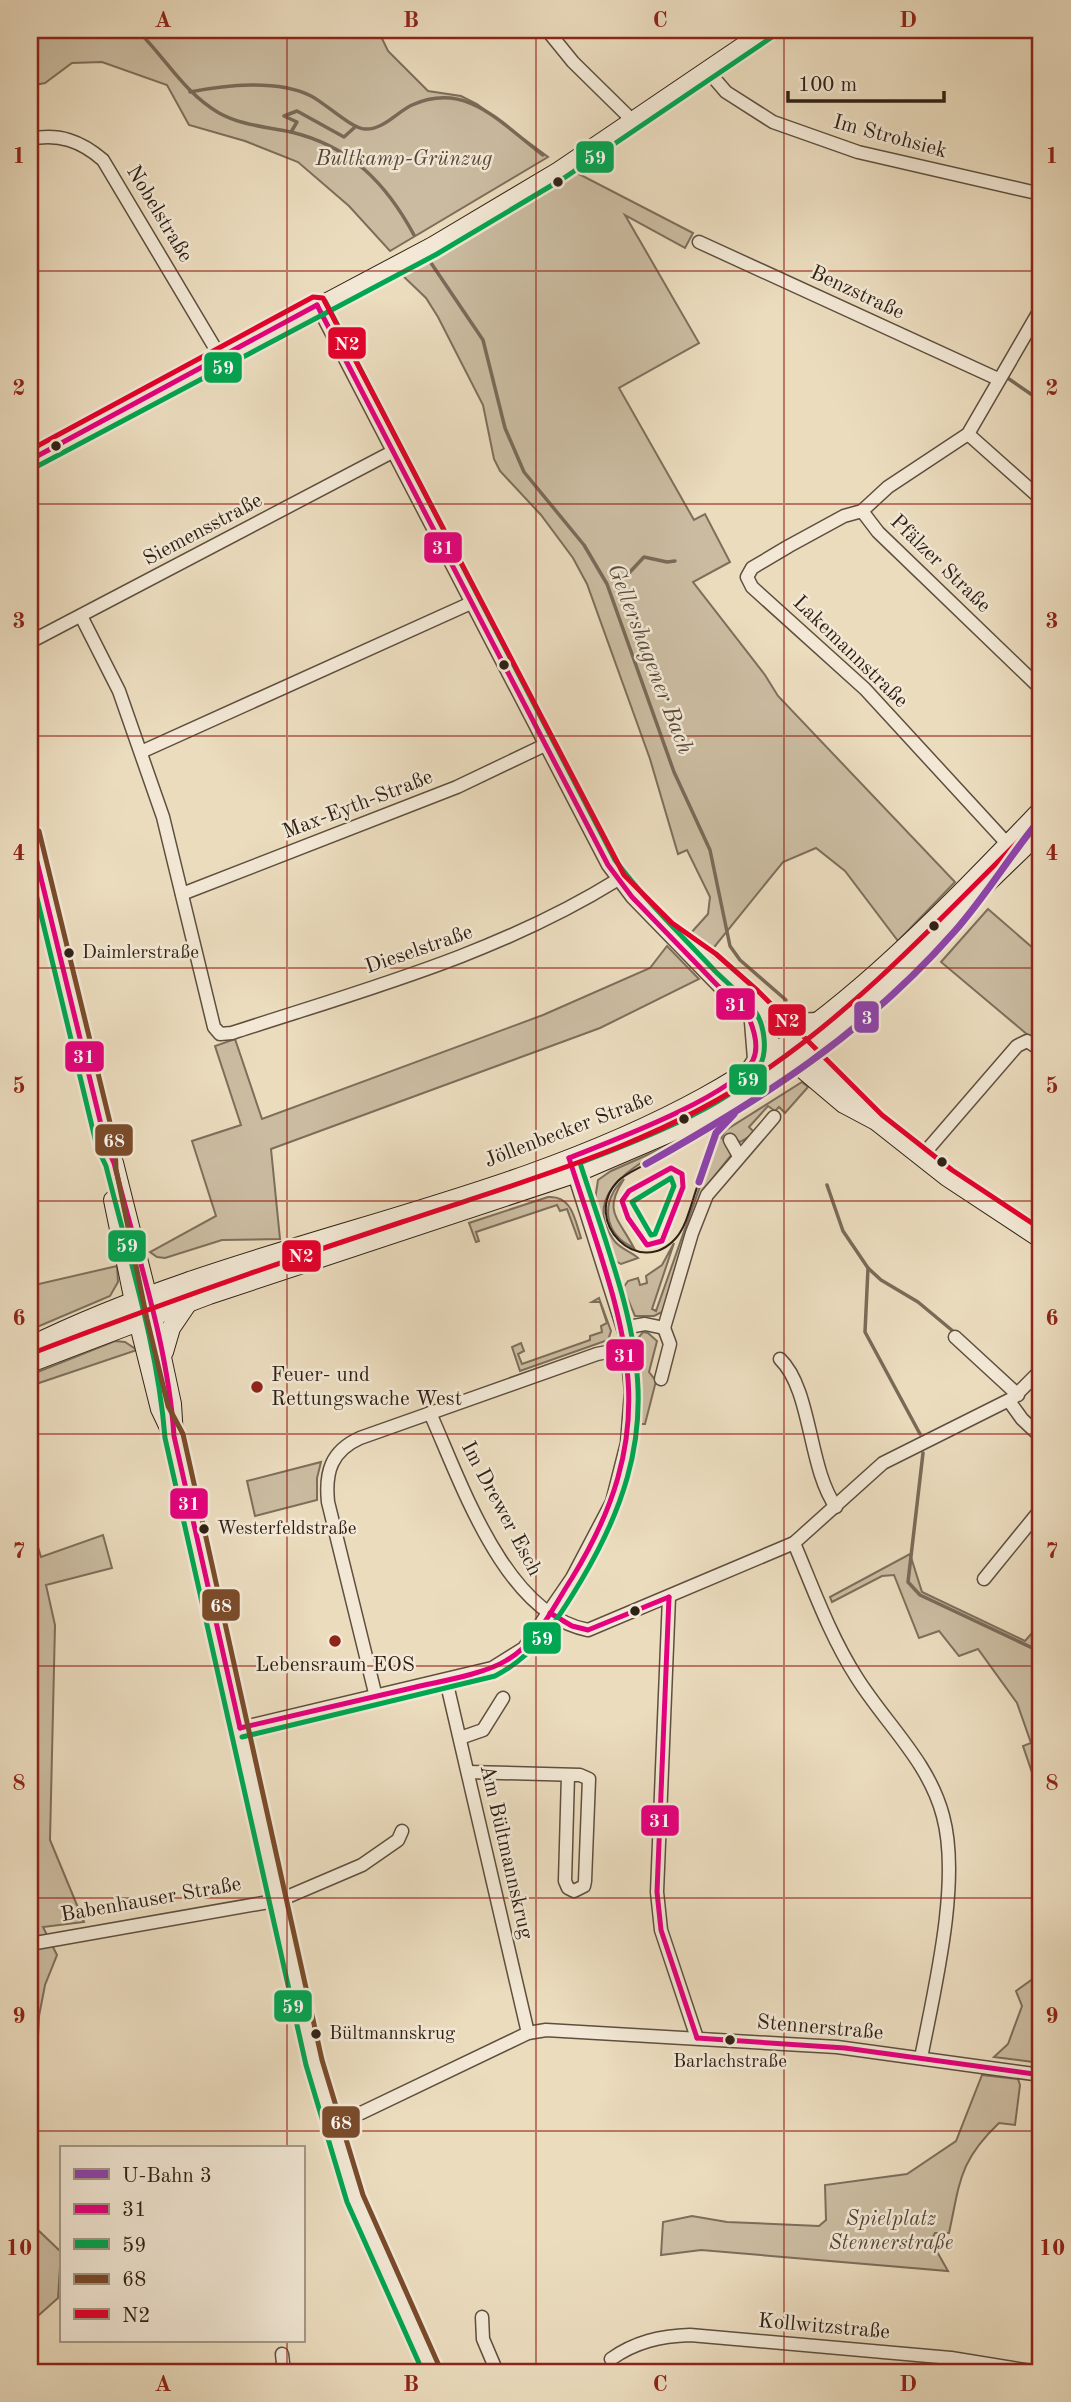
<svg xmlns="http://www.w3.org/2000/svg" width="1071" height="2402" font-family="'Old Standard TT',serif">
  <rect width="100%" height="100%" fill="#ebdcbe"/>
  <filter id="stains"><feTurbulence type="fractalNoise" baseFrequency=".00286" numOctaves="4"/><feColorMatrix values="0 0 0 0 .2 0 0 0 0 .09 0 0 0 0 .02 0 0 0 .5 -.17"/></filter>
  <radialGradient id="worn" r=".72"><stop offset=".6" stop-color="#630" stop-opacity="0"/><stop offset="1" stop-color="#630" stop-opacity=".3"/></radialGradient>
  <!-- green -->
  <g fill="#cbbca1" stroke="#7d6e5b" stroke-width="2">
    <polygon points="30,30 378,30 388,51 428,91 461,96 477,104 548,157 390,251 349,206 298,162 245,141 189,125 167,85 102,62 72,63 45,83 30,86"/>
    <polygon points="575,172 693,233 685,248 625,215 699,343 619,388 694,520 705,514 730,562 693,582 765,675 778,696 955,882 898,941 845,871 816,848 783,862 711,951 690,934 708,914 710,897 687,850 678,854 650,759 587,584 573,558 541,515 500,471 494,459 483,405 438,317 426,298 402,275"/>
    <polygon points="988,909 1041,955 1041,1046 941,962"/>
    <polygon points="667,946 699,979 600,1028 271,1149 280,1239 222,1240 165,1258 157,1257 150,1252 216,1216 192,1141 241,1125 215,1046 235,1039 262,1119 543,1015 650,968"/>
    <polygon points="802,1082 808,1087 785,1113 779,1107 775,1111 768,1106 749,1127 755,1133 740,1142 730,1135 723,1139 732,1154 704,1189 664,1311 654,1316 635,1316 623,1288 628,1281 638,1278 640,1285 647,1283 646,1276 662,1265 674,1243 652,1309 656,1311 717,1138 721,1138 726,1130"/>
    <path d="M 706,1129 C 668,1150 573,1182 613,1239 C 619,1249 631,1251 638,1258 L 621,1264 L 614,1260 L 595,1200 L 598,1180 L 611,1171 Z"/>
    <path d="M 624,1179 C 603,1211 617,1216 634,1248 C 603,1235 600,1200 624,1179 Z"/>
    <path d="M 548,1197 C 572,1195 575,1220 581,1238 L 578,1239 L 567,1209 L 560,1211 L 557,1205 L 476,1232 L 479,1241 L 476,1242 L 469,1223 Z"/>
    <polygon points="117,1266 118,1282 110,1296 30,1330 30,1286"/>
    <polygon points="599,1298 611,1331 608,1340 520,1371 512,1347 521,1343 524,1351 518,1354 522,1364 590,1340 590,1336 602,1332 601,1326 607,1323 600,1302 592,1302"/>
    <polygon points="643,1332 648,1333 657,1341 649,1372 656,1381 645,1424 641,1424 638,1338"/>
    <polygon points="115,1341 125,1342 137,1350 30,1386 30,1375"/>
    <polygon points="321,1462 317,1478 317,1500 255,1516 247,1481"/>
    <polygon points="30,1521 41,1557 103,1535 112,1568 46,1585 55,1625 50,1840 84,1922 43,1927 57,1955 45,1985 39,2016 31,2179 37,2229 61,2252 58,2298 30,2323"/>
    <polygon points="910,1554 922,1592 1025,1641 1041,1623 1041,1799 1023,1746 1031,1743 1017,1703 978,1649 959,1656 939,1631 919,1638 894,1575 882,1576 832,1602 830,1597"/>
    <polygon points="1041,1973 1041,2063 994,2057 1008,2044 1022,2006 1016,1991"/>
    <path d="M 982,2075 L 1018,2079 L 1020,2085 L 1015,2125 L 999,2123 C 959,2161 960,2182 949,2233 L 935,2233 L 931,2241 L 948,2271 L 701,2250 L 661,2255 L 663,2222 L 692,2216 L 727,2222 L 819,2226 L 826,2220 L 825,2185 L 907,2174 L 956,2141 Z"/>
  </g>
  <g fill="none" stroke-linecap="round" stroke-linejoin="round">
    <!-- stream -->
    <g stroke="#796a58" stroke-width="3.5">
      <path d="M 137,30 C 164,56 184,93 219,113 C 240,125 267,127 291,132 C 350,146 386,183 414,235"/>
      <path d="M 190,92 C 225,85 278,79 311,96 C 325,103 352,129 365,129 C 383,130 397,112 412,105 C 467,80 501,124 543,155"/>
      <polyline points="291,132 297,122 284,116 297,111 344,137 355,127"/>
      <polyline points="429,260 483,340 505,428 524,472 584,545 607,584 674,772 710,850 730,946 740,960 786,1000"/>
      <polyline points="1009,379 1041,401"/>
      <polyline points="629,573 644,557 667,562 675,561"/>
      <polyline points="827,1185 843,1231 868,1268 881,1280 918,1302 954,1332"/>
      <polyline points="868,1268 865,1332 920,1434"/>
      <polyline points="1037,1417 1041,1420"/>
      <polyline points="923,1453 908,1582 920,1595 1041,1652"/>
    </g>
    <!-- street casing -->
    <g stroke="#5e4f3f" stroke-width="15">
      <g id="street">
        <polyline points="547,30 573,62 632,120"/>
        <polyline points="707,70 726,92 773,122 858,152 1041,194"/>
        <path d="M 30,139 C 59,133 81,141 103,160 L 221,358"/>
        <polyline points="699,242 998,379"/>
        <polyline points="317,305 608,865 632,897 781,1050"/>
        <polyline points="968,434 1041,499"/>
        <polyline points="862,511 878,532 1041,689"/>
        <path d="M 81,616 L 119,691 L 163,817 L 214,1027 L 220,1034 L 232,1033 C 363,990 498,954 617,880"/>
        <polyline points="30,642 394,451"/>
        <polyline points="141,752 471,603"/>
        <polyline points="1013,850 865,689 752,587 747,577 752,568 789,546 844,516 862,511 888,487 968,434 1041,308"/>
        <polyline points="182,894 457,787 545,745"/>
        <polyline points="684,942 752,998 794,1042"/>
        <polyline points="767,1007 791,1020 818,1019"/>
        <polyline points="747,1070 754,1059 751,1022"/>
        <polyline points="730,1140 739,1156"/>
        <polyline points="921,1157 1017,1046 1027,1041 1041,1050"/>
        <polyline points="623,1328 645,1324 664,1328 692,1233 707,1195 774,1117"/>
        <polyline points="955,1337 1018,1395"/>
        <path d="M 780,1359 C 812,1390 808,1468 836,1507"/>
        <polyline points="661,1379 670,1344 664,1328"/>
        <polyline points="1009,1401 1022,1419 1041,1437"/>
        <path d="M 430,1413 C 461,1482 505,1615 588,1630 L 794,1543 L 883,1463 L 1013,1398 L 1041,1370"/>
        <path d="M 794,1543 C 813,1588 830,1636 857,1678 C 886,1724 929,1762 943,1816 C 961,1882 934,1991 921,2058"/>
        <polyline points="984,1579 1041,1509"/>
        <polyline points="669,1597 657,1892 661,1930 697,2038"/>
        <polyline points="446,1680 528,2033"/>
        <path d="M 376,1697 L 328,1502 C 325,1472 331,1451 360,1438 L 597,1354 L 628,1348"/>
        <polyline points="240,1728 492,1668 524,1648 572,1578 612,1502 627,1443 631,1392 626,1338 574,1174"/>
        <polyline points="460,1738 483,1730 503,1698"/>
        <polyline points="468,1772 580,1775 589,1779 585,1881 584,1886 574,1891 568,1888 565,1881 568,1775"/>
        <polyline points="30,1944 280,1900 362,1865 398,1840 402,1831"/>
        <polyline points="361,2113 528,2033 546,2030 837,2047 1041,2075"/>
        <polyline points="482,2317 483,2339 497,2372"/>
        <polyline points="282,2354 284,2372"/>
        <path d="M 611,2359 C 635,2342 660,2336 690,2335 L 951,2358 L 1037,2372"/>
      </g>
    </g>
    <!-- secondary casing -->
    <g stroke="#2f2015" stroke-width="20">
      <g id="secondary">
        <polyline points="30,460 433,246 559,171 767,30"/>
        <polyline points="30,833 106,1145 114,1163 157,1334 172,1404 174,1436 314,2062 355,2198 432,2372"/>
        <polyline points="798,1046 869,1113"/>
        <polyline points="786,1055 844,1104 876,1121 947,1177 1041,1239"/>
        <polyline points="113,1200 138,1321 160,1409 170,1430"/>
        <path d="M 30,1346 C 245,1240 493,1213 704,1097 C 838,1023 936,919 1041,810"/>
        <polyline points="164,1352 171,1328 188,1303"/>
        <polyline points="30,1363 209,1295 574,1174 693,1123 773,1076 841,1025 1041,831"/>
      </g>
    </g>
    <!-- street -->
    <use href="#street" stroke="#f2e8d5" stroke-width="12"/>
    <!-- secondary -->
    <use href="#secondary" stroke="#f2e8d5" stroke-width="18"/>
    <!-- tram -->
    <path stroke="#2f2015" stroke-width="2" d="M 646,1164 C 637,1169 625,1174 618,1181 C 580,1221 639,1280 676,1238 C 688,1224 692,1199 699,1182"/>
    <!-- bus-1 casing -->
    <g stroke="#f2e8d5" stroke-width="10">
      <g id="bus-1">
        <path d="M 317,305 L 608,865 L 632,897 L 749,1018 C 754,1030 759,1048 753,1060 C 734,1096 609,1142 569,1158"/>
        <polyline points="30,460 317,305"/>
        <path d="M 30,833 L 106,1145 L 114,1163 C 136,1252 168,1344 174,1436 L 240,1728"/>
        <polygon points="671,1168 682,1174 683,1187 662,1241 647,1245 628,1218 622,1201 629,1191"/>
        <polyline points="669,1597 657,1892 661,1930 697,2038"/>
        <polyline points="550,1613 572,1626 588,1630 669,1597"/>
        <path d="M 240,1728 C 299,1714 357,1701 416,1687 C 442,1681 485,1674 507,1660 C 538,1642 553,1607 572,1578 C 671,1417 621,1321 569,1158"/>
        <polyline points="697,2038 845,2048 1041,2075"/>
      </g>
    </g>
    <!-- bus-2 casing -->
    <g stroke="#f2e8d5" stroke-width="10">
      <g id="bus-2">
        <polyline points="34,468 437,254 564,178 772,37"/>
        <path d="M 30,869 L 97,1147 L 106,1166 C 128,1255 158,1346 165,1438 L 306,2065 L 347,2202 L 423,2372"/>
        <polygon points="671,1178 674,1186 655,1234 651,1235 632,1202"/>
        <path d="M 242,1737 L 495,1676 C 536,1655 559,1618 582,1579 C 678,1417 633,1326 580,1163 C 622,1146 739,1104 760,1065 C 768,1051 764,1025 756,1013 C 746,998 728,984 715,971 C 681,935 645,900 615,860 L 325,301"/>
      </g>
    </g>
    <!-- bus-3 casing -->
    <g stroke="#f2e8d5" stroke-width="10">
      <polyline id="bus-3" points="39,831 115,1143 116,1169 147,1319 168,1406 183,1434 322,2060 363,2195 440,2368"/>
    </g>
    <!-- bus-4 casing -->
    <g stroke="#f2e8d5" stroke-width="10">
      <g id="bus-4">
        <polyline points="30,450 313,297 323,298 624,875 672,923 716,954 758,991 882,1115 952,1170 1041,1229"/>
        <path d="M 30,1354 C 153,1307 277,1263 402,1222 C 527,1180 660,1144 770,1067 C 868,999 950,908 1035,825"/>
      </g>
    </g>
    <!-- bus-1 -->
    <use href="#bus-1" stroke="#e5007d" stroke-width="5"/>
    <!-- bus-2 -->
    <use href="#bus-2" stroke="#00a651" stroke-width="5"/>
    <!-- bus-3 -->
    <use href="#bus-3" stroke="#7a4b2a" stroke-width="5"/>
    <!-- bus-4 -->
    <use href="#bus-4" stroke="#e4002b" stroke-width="5"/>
    <!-- metro-1 casing -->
    <g stroke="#f2e8d5" stroke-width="12">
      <g id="metro-1">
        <path d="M 646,1164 C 765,1097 863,1035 954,932 C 986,896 1010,855 1041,818"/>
        <polyline points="699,1182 716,1133 734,1114"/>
      </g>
    </g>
    <!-- metro-1 -->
    <use href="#metro-1" stroke="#8e44ad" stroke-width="7"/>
  </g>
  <!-- grid -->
  <path fill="none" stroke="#8f2418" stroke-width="2" stroke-opacity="0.55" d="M 287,30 L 287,2148M 536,30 L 536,2372M 784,30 L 784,2372M 30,271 L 1041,271M 30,504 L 1041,504M 30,736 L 1041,736M 30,968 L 1041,968M 30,1201 L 1041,1201M 30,1434 L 1041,1434M 30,1666 L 1041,1666M 30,1898 L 1041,1898M 30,2131 L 1041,2131M 287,2341 L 287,2372"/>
  <!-- markers -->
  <g fill="#2f2015" stroke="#f2e8d5" stroke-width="2.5">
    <circle cx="558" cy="182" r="6"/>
    <circle cx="56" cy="446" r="6"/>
    <circle cx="504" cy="665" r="6"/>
    <circle cx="934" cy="926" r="6"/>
    <circle cx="69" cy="953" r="6"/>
    <circle cx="684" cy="1119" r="6"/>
    <circle cx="942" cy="1162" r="6"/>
    <circle cx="204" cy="1529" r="6"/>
    <circle cx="635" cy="1611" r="6"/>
    <circle cx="316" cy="2034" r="6"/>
    <circle cx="730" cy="2040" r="6"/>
  </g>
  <g fill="#8f2418" stroke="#f2e8d5" stroke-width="2.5">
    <circle cx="257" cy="1387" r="7"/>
    <circle cx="335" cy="1641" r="7"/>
  </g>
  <g text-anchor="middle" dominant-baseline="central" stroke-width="5" stroke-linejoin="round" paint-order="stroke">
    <!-- bus labels -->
    <g font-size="19" fill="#2f2015" stroke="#f2e8d5" text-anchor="start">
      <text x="82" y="953">Daimlerstraße</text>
      <text x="217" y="1529">Westerfeldstraße</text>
      <text x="329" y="2034">Bültmannskrug</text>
      <text x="730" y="2062" text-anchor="middle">Barlachstraße</text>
    </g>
    <!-- street labels -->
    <g font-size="21" fill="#2f2015" stroke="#f2e8d5">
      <text transform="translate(890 137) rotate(15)">Im Strohsiek</text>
      <text transform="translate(159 214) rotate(59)">Nobelstraße</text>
      <text transform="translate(857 293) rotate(25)">Benzstraße</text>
      <text transform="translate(203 530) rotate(-28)">Siemensstraße</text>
      <text transform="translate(940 564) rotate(44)">Pfälzer Straße</text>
      <text transform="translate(850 652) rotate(44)">Lakemannstraße</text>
      <text transform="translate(358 805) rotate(-21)">Max-Eyth-Straße</text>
      <text transform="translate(419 950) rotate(-19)">Dieselstraße</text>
      <text transform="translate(569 1130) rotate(-21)">Jöllenbecker Straße</text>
      <text transform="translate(501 1509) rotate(62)">Im Drewer Esch</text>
      <text transform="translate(506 1852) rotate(77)">Am Bültmannskrug</text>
      <text transform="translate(151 1900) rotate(-10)">Babenhauser Straße</text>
      <text transform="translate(820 2028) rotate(5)">Stennerstraße</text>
      <text transform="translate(824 2327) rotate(5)">Kollwitzstraße</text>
    </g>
    <!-- park labels -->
    <g font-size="21" font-style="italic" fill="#564738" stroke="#f2e8d5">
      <text x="404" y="159">Bultkamp-Grünzug</text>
      <text x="891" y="2219">Spielplatz<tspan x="891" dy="24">Stennerstraße</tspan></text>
    </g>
    <!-- poi labels -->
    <g font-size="21" fill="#2f2015" stroke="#f2e8d5" text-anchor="start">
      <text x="271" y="1375">Feuer- und<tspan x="271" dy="24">Rettungswache West</tspan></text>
      <text x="335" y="1665" text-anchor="middle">Lebensraum EOS</text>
    </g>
    <!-- water labels -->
    <g font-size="23" font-style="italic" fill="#5a4b3c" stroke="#f2e8d5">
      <text transform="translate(650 659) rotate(69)">Gellershagener Bach</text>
    </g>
  </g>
  <g stroke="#f2e8d5" stroke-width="2.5">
    <rect x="575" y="140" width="40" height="34" rx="7" fill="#00a651"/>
    <rect x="327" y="326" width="40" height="34" rx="7" fill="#e4002b"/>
    <rect x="203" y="351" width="40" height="33" rx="7" fill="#00a651"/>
    <rect x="423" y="531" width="40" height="33" rx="7" fill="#e5007d"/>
    <rect x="715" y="987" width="41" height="34" rx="7" fill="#e5007d"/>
    <rect x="853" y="1000" width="27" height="34" rx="7" fill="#8e44ad"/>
    <rect x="767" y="1003" width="40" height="34" rx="7" fill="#e4002b"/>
    <rect x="64" y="1040" width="41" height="33" rx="7" fill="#e5007d"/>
    <rect x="728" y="1063" width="40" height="33" rx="7" fill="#00a651"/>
    <rect x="94" y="1123" width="40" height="34" rx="7" fill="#7a4b2a"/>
    <rect x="107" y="1229" width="40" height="34" rx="7" fill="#00a651"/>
    <rect x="281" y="1239" width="41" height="34" rx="7" fill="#e4002b"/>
    <rect x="605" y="1338" width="40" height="34" rx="7" fill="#e5007d"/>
    <rect x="169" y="1487" width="40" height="33" rx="7" fill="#e5007d"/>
    <rect x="201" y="1588" width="40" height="34" rx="7" fill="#7a4b2a"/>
    <rect x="522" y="1621" width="40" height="34" rx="7" fill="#00a651"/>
    <rect x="640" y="1804" width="40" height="33" rx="7" fill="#e5007d"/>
    <rect x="273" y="1989" width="40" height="34" rx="7" fill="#00a651"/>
    <rect x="321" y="2105" width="40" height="34" rx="7" fill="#7a4b2a"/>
  </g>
  <g font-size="19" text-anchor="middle" font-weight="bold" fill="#fff">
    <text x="595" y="164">59</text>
    <text x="347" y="350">N2</text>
    <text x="223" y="374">59</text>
    <text x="443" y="554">31</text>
    <text x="736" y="1011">31</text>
    <text x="867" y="1024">3</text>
    <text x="787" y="1027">N2</text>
    <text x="84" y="1063">31</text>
    <text x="748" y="1086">59</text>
    <text x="114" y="1147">68</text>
    <text x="127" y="1252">59</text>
    <text x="301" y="1262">N2</text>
    <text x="625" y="1362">31</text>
    <text x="189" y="1510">31</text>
    <text x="221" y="1612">68</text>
    <text x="542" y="1645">59</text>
    <text x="660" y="1827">31</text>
    <text x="293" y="2013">59</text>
    <text x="341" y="2129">68</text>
  </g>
  <!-- margin -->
  <rect width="1071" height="2402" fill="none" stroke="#ebdcbe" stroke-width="77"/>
  <!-- legend -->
  <rect x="60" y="2146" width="245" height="196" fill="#f2e8d5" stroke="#a49888" stroke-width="2"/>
  <rect x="74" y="2169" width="35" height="10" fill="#8e44ad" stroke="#a49888" stroke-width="2"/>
  <text x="122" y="2182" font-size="21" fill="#2f2015">U-Bahn 3</text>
  <rect x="74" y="2204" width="35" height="10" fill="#e5007d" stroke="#a49888" stroke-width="2"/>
  <text x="122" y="2216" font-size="21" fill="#2f2015">31</text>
  <rect x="74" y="2239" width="35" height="10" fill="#00a651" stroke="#a49888" stroke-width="2"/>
  <text x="122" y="2252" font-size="21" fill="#2f2015">59</text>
  <rect x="74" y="2274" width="35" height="10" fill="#7a4b2a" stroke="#a49888" stroke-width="2"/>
  <text x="122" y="2286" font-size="21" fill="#2f2015">68</text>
  <rect x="74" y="2309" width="35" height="10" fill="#e4002b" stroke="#a49888" stroke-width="2"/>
  <text x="122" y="2322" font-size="21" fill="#2f2015">N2</text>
  <!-- scale -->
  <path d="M788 91v10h156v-10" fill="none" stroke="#2f2015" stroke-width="3.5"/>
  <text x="798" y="91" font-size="21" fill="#2f2015" stroke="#f2e8d5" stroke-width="5" paint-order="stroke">100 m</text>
  <rect x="38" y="38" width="994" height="2326" fill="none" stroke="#8f2418" stroke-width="2.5"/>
  <g font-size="23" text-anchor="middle" font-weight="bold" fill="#8f2418">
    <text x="163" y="27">A</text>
    <text x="411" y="27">B</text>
    <text x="660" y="27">C</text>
    <text x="908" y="27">D</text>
    <text x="19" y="163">1</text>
    <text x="1052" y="163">1</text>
    <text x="19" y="395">2</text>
    <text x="1052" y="395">2</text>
    <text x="19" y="628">3</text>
    <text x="1052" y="628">3</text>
    <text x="19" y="860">4</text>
    <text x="1052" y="860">4</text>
    <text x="19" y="1093">5</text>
    <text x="1052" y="1093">5</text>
    <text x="19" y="1325">6</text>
    <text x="1052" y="1325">6</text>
    <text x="19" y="1558">7</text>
    <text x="1052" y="1558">7</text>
    <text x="19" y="1790">8</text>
    <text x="1052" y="1790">8</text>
    <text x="19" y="2023">9</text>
    <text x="1052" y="2023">9</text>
    <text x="19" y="2255">10</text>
    <text x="1052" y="2255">10</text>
    <text x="163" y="2391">A</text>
    <text x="411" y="2391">B</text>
    <text x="660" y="2391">C</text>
    <text x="908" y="2391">D</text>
  </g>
  <rect width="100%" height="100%" filter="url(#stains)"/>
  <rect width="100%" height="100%" fill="url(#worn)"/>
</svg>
